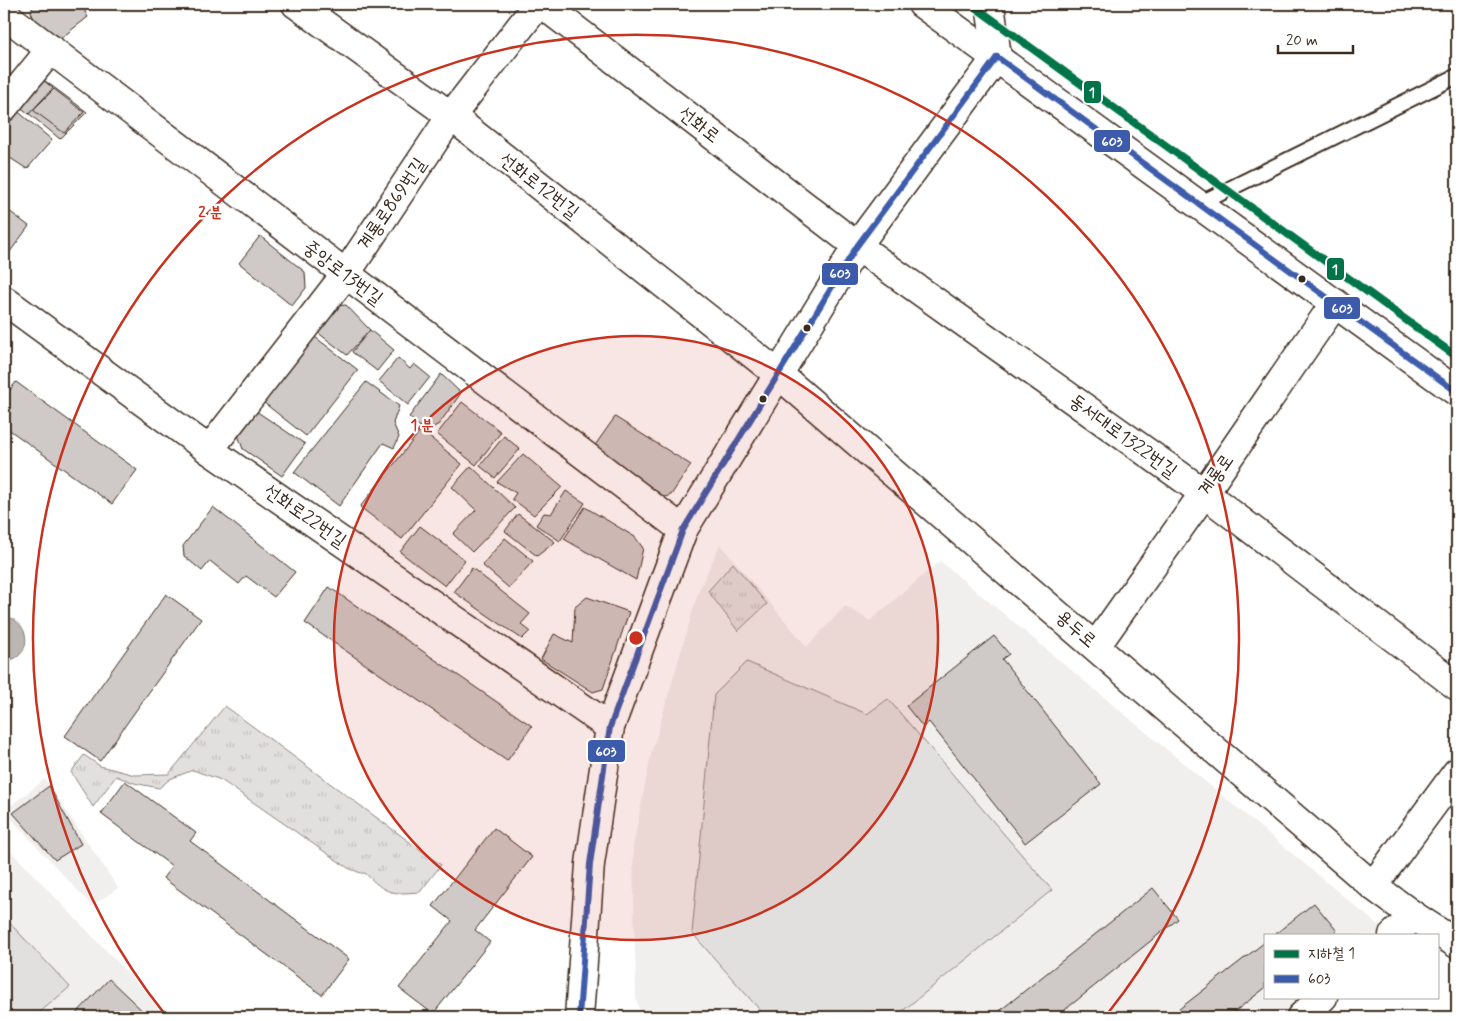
<svg xmlns="http://www.w3.org/2000/svg" width="1461" height="1021" font-family="Mynerve,'Poor Story',sans-serif">
  <defs>
    <pattern id="park-tufts" width="24" height="20" patternUnits="userSpaceOnUse" patternTransform="scale(1.25)"><rect width="24" height="20" fill="#e2e0de"/><path d="M3 7l-1-3M5 7V3M7 7l1-3M15 17l-1-3M17 17v-4M19 17l1-3" fill="none" stroke="#c3c0be"/></pattern>
  </defs>
  <rect width="100%" height="100%" fill="#fff"/>
  <filter id="ink" filterUnits="userSpaceOnUse"><feTurbulence type="fractalNoise" baseFrequency=".02" numOctaves="2"/><feDisplacementMap in="SourceGraphic" scale="10" xChannelSelector="R" yChannelSelector="G"/><feConvolveMatrix kernelMatrix="1 2 1 2 8 2 1 2 1" color-interpolation-filters="sRGB"/></filter>
  <g filter="url(#ink)">
    <!-- built -->
    <g fill="#f1efee">
      <polygon points="720,544 807,647 845,606 870,621 940,561 1384,930 1378,935 1265,935 1265,997 1304,997 1281,1017 642,1017 636,998 633,847 651,755 698,593"/>
      <polygon points="45,779 118,888 92,906 4,811"/>
      <polygon points="4,844 170,1017 4,1017"/>
    </g>
    <!-- grass -->
    <g fill="#e2e0de" stroke="#8e857e">
      <polygon points="747,662 867,714 888,699 1052,890 895,1017 766,1017 692,933 714,695"/>
      <polygon points="4,917 70,987 34,1017 4,1017"/>
    </g>
    <!-- park -->
    <g fill="url(#park-tufts)" stroke="#8e857e">
      <polygon points="733,563 767,604 738,631 708,591"/>
      <path d="M 225,706 L 441,865 L 420,892 C 391,894 387,895 365,873 L 361,873 L 348,868 L 221,780 L 193,770 L 170,779 L 159,788 L 134,783 L 116,776 L 93,807 L 71,772 L 84,755 L 100,766 L 135,775 L 169,774 Z"/>
    </g>
    <!-- water -->
    <path fill="#bcb6b3" stroke="#887e77" d="M 4,616 C 33,621 33,660 4,661 Z"/>
    <!-- building -->
    <g fill="#cfcac7" stroke="#3b2a1e">
      <polygon points="33,4 86,4 85,12 88,17 60,39 36,24 31,12"/>
      <polygon points="33,72 87,112 60,139 11,99"/>
      <polygon points="33,72 53,88 29,114 11,99"/>
      <polygon points="54,89 84,112 64,133 33,110"/>
      <polygon points="9,104 52,140 27,169 4,154 4,110"/>
      <polygon points="4,207 29,226 4,260"/>
      <polygon points="260,236 305,272 306,288 292,306 239,263"/>
      <polygon points="346,305 370,330 347,355 317,332 335,306"/>
      <polygon points="370,330 394,350 377,371 352,352"/>
      <polygon points="315,337 358,370 306,436 263,402"/>
      <polygon points="398,358 410,369 414,364 430,377 408,405 379,381"/>
      <polygon points="441,374 461,393 439,424 432,428 428,434 409,417"/>
      <polygon points="16,382 137,470 112,504 4,426 4,398"/>
      <polygon points="366,382 399,406 393,423 399,437 394,448 383,443 339,506 294,472"/>
      <polygon points="462,402 501,432 476,465 437,434"/>
      <polygon points="253,409 305,444 282,476 243,449 237,432"/>
      <polygon points="615,417 691,465 671,495 662,498 591,451"/>
      <polygon points="421,430 462,464 402,539 360,507"/>
      <polygon points="504,436 520,449 495,478 480,466"/>
      <polygon points="523,454 562,487 534,515 512,499 516,493 497,482"/>
      <polygon points="471,466 515,508 472,552 453,534 476,510 452,487"/>
      <polygon points="566,491 585,503 560,541 536,525 544,513 551,514"/>
      <polygon points="213,507 295,572 274,597 246,576 239,584 210,561 202,571 184,556 183,546"/>
      <polygon points="585,507 635,537 643,548 636,580 564,539"/>
      <polygon points="518,514 555,542 537,556 505,531"/>
      <polygon points="420,526 465,560 445,586 400,552"/>
      <polygon points="505,538 533,561 509,588 482,565"/>
      <polygon points="472,568 530,614 521,624 530,631 522,639 454,592"/>
      <polygon points="329,587 532,726 507,761 305,623"/>
      <polygon points="166,594 201,619 100,761 65,736"/>
      <polygon points="587,597 629,612 603,689 593,692 541,659 554,634 573,643 575,607"/>
      <polygon points="994,636 1009,654 1002,659 1101,784 1025,843 929,722 923,727 906,706"/>
      <polygon points="125,781 196,833 190,841 349,959 322,995 163,878 172,866 101,814"/>
      <polygon points="49,786 81,844 55,860 13,813"/>
      <polygon points="494,828 532,857 475,930 490,942 433,1014 399,988 452,921 433,906"/>
      <polygon points="1153,888 1178,919 1056,1017 992,1017"/>
      <polygon points="1314,903 1337,931 1332,935 1274,935"/>
      <polygon points="1265,942 1265,988 1228,1017 1169,1017"/>
      <polygon points="109,979 149,1017 73,1017"/>
    </g>
    <g fill="none" stroke-linecap="round" stroke-linejoin="round">
      <!-- lane casing -->
      <g stroke="#3b2a1e" stroke-width="18">
        <polyline id="lane" points="1199,204 1457,76"/>
      </g>
      <!-- street casing -->
      <g stroke="#3b2a1e" stroke-width="31">
        <g id="street">
          <polyline points="296,4 451,116 778,374 1373,886 1414,916 1457,944"/>
          <polyline points="542,4 857,246 1204,493 1457,686"/>
          <polyline points="990,4 997,57"/>
          <polyline points="4,14 683,530"/>
          <polyline points="4,107 51,49"/>
          <polyline points="209,450 345,275 451,116 538,4"/>
          <polyline points="1096,646 1204,493 1335,303"/>
          <polyline points="1373,886 1457,772"/>
          <polyline points="1393,935 1414,916"/>
          <polyline points="579,1017 590,864 610,727"/>
          <polyline points="1301,1017 1323,997"/>
        </g>
      </g>
      <!-- secondary casing -->
      <g stroke="#3b2a1e" stroke-width="31">
        <polyline id="secondary" points="4,300 209,450 610,727 683,530 857,246 997,57"/>
      </g>
      <!-- primary casing -->
      <g stroke="#3b2a1e" stroke-width="31">
        <polyline id="primary" points="922,4 1457,392"/>
      </g>
      <!-- lane -->
      <use href="#lane" stroke="#fff" stroke-width="14"/>
      <!-- street -->
      <use href="#street" stroke="#fff" stroke-width="28"/>
      <!-- secondary -->
      <use href="#secondary" stroke="#fff" stroke-width="28"/>
      <!-- primary -->
      <use href="#primary" stroke="#fff" stroke-width="28"/>
      <!-- bus-1 casing -->
      <g stroke="#fff" stroke-width="10">
        <g id="bus-1">
          <polyline points="997,57 1457,392"/>
          <polyline points="579,1017 590,864 610,727 683,530 857,246 997,57"/>
        </g>
      </g>
      <!-- bus-1 -->
      <use href="#bus-1" stroke="#3d5bab" stroke-width="6"/>
      <!-- metro-1 casing -->
      <g stroke="#fff" stroke-width="11">
        <polyline id="metro-1" points="971,4 1457,357"/>
      </g>
      <!-- metro-1 -->
      <use href="#metro-1" stroke="#007448" stroke-width="8"/>
    </g>
  </g>
  <!-- distance rings -->
  <circle cx="636" cy="638" r="302" fill="#c8321e" fill-opacity=".12"/>
  <g fill="none" stroke="#c8321e" stroke-width="2.5">
    <circle cx="636" cy="638" r="302"/>
    <path d="M164 1013A603 603 0 1 1 1108 1013"/>
  </g>
  <!-- markers -->
  <g fill="#3b2a1e" stroke="#fff" stroke-width="2">
    <circle cx="1302" cy="279" r="4.5"/>
    <circle cx="807" cy="328" r="4.5"/>
    <circle cx="763" cy="399" r="4.5"/>
  </g>
  <g text-anchor="middle" dominant-baseline="central" stroke-width="4.5" stroke-linejoin="round" paint-order="stroke">
    <!-- street labels -->
    <g font-size="19" fill="#3b2a1e" stroke="#fff">
      <text transform="translate(699 125) rotate(38)">선화로</text>
      <text transform="translate(539 186) rotate(38)">선화로12번길</text>
      <text transform="translate(392 204) rotate(-56)">계룡로869번길</text>
      <text transform="translate(343 273) rotate(37)">중앙로13번길</text>
      <text transform="translate(1123 436) rotate(36)">동서대로1322번길</text>
      <text transform="translate(1216 475) rotate(-55)">계룡로</text>
      <text transform="translate(305 516) rotate(35)">선화로22번길</text>
      <text transform="translate(1076 629) rotate(41)">용두로</text>
    </g>
  </g>
  <circle cx="636" cy="638" r="8" fill="#c8321e" stroke="#fff" stroke-width="2.5"/>
  <g font-size="15" text-anchor="middle" font-weight="bold" fill="#c8321e" stroke="#fff" stroke-width="4.5" stroke-linejoin="round" paint-order="stroke">
    <text x="210" y="217">2 분</text>
    <text x="422" y="430">1 분</text>
  </g>
  <g stroke="#fff" stroke-width="2">
    <rect x="1083" y="80" width="19" height="24" rx="5" fill="#007448"/>
    <rect x="1093" y="129" width="38" height="24" rx="5" fill="#3d5bab"/>
    <rect x="1326" y="257" width="19" height="24" rx="5" fill="#007448"/>
    <rect x="821" y="262" width="38" height="24" rx="5" fill="#3d5bab"/>
    <rect x="1323" y="296" width="38" height="24" rx="5" fill="#3d5bab"/>
    <rect x="587" y="739" width="39" height="24" rx="5" fill="#3d5bab"/>
  </g>
  <g font-size="14" text-anchor="middle" font-weight="bold" fill="#fff">
    <text x="1092" y="97">1</text>
    <text x="1112" y="146">603</text>
    <text x="1335" y="274">1</text>
    <text x="840" y="278">603</text>
    <text x="1342" y="313">603</text>
    <text x="606" y="756">603</text>
  </g>
  <!-- margin -->
  <rect width="1461" height="1021" fill="none" stroke="#fff" stroke-width="20"/>
  <rect x="10" y="10" width="1441" height="1001" fill="none" stroke="#3b2a1e" stroke-width="2" filter="url(#ink)"/>
  <!-- legend -->
  <rect x="1264" y="934" width="175" height="65" fill="#ffffff" stroke="#b1aaa5"/>
  <rect x="1274" y="950" width="25" height="8" fill="#007448" stroke="#b1aaa5"/>
  <text x="1308" y="958" font-size="15" fill="#3b2a1e">지하철 1</text>
  <rect x="1274" y="975" width="25" height="8" fill="#3d5bab" stroke="#b1aaa5"/>
  <text x="1308" y="984" font-size="15" fill="#3b2a1e">603</text>
  <!-- scale -->
  <path d="M1278 45v8h75v-8" fill="none" stroke="#3b2a1e" stroke-width="2.5"/>
  <text x="1286" y="45" font-size="15" fill="#3b2a1e" stroke="#ffffff" stroke-width="4" paint-order="stroke">20 m</text>
</svg>
